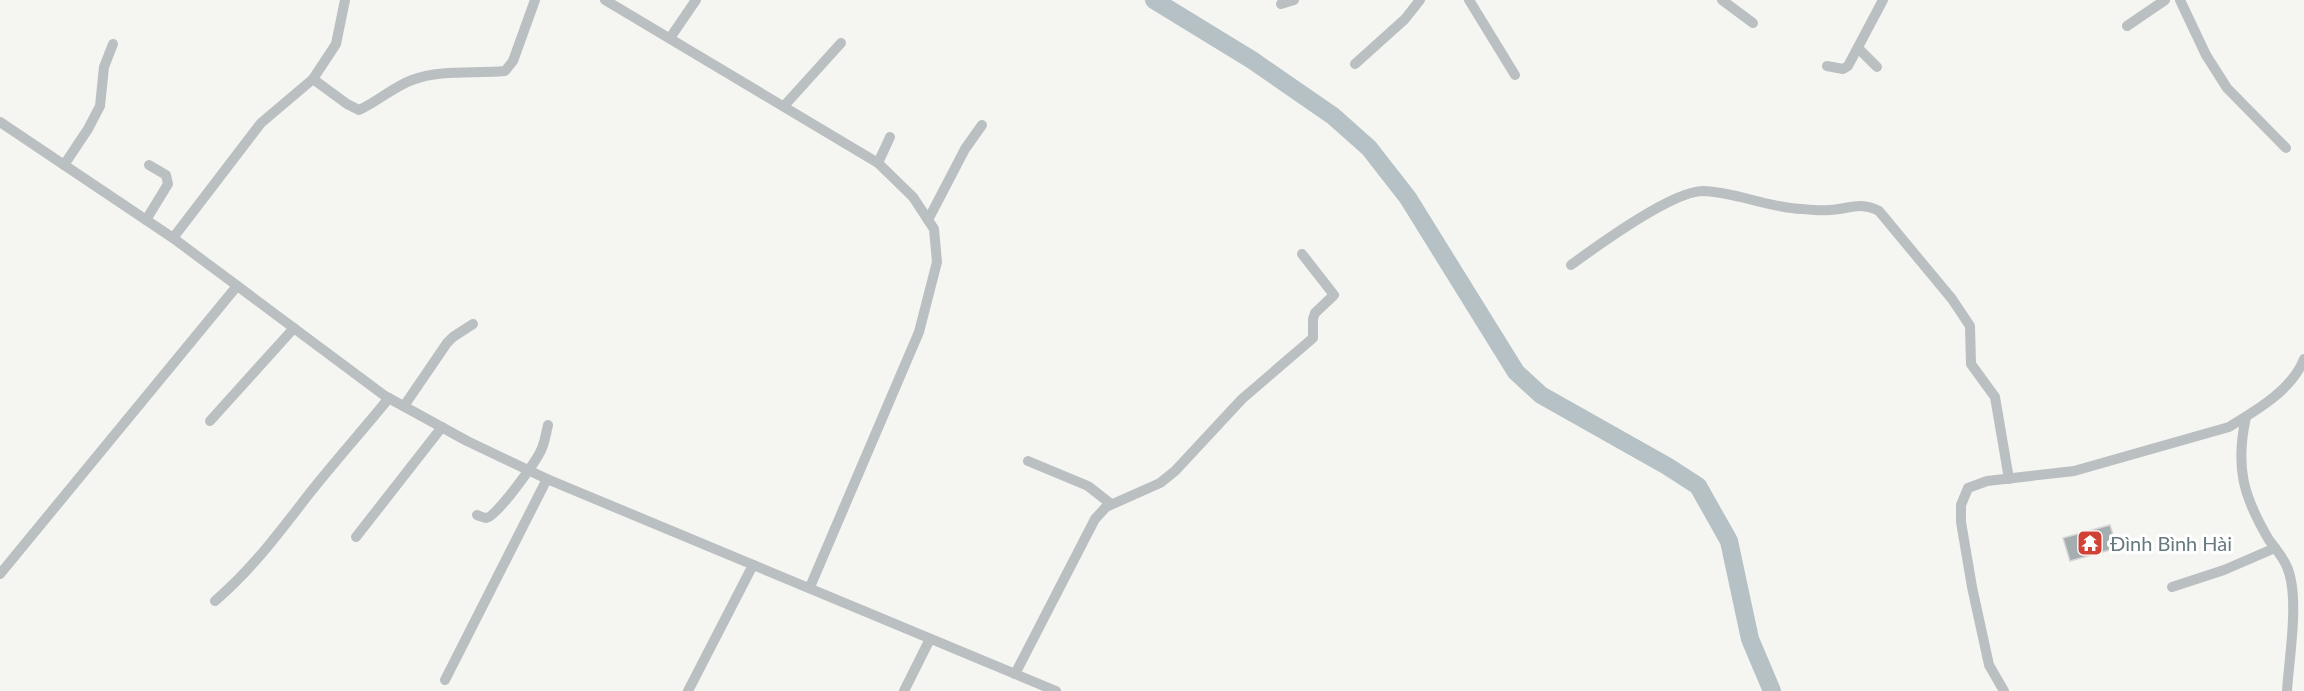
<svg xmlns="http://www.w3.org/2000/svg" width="2304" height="691" font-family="Lato,sans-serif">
  <rect width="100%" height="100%" fill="#f5f5f2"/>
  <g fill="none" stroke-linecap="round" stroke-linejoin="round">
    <!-- canal -->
    <polyline stroke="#b5c1c4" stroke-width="18" points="1154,0 1252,60 1333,116 1369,148 1408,198 1516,372 1541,395 1667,466 1698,486 1729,541 1750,639 1772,691"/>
  </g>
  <!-- building -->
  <polygon fill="#a4adb0" stroke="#d6d6d4" stroke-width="1.5" points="2110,525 2117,548 2070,561 2063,538"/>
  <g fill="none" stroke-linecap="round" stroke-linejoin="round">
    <!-- minor -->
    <g stroke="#babfc1" stroke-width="10">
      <polyline points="605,0 878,163 913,197 934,229 937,262 919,332 810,587"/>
      <polyline points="1469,0 1515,75"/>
      <polyline points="1722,0 1753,23"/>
      <polyline points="2180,0 2206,55 2227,88 2286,148"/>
      <polyline points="1281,4 1294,0"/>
      <polyline points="2127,26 2165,0"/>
      <polyline points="670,38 696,0"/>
      <polyline points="1858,48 1877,67"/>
      <polyline points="1355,64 1405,19 1420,0"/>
      <polyline points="1827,66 1843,69 1848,66 1883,0"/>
      <path d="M 313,79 L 347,104 L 359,110 C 377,102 393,87 412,80 C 441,69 474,74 505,71 L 513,61 L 535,0"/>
      <polyline points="784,106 841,43"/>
      <polyline points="0,122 173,238 385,396 467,441 547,479 1056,691"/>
      <polyline points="878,163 890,137"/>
      <polyline points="64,165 88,129 100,106 104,67 113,44"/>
      <polyline points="146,220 168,184 166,175 149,165"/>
      <polyline points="928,220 965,149 982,125"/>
      <polyline points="173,238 261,123 313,79 336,44 345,0"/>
      <path d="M 1571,265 C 1597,246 1672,191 1703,191 C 1737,192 1768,208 1802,209 C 1812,210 1821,211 1830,210 C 1850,209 1859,201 1879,211 L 1952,299 L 1970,326 L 1971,364 L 1995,397 L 2009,479"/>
      <polyline points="404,406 447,343 453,337 473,324"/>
      <path d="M 2246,417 C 2235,467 2243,496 2269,540 C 2275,548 2283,557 2287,567 C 2300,597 2289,658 2287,691"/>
      <polyline points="210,421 294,328"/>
      <polyline points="1028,461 1088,486 1111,504"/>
      <path d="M 477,515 C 479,516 485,518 486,518 C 496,518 538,459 542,448 C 545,441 546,433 548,425"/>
      <polyline points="356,537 442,427"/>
      <polyline points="0,574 237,286"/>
      <polyline points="2172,587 2224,570 2275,548"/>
      <path d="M 215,601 C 254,567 278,534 309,494 C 335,461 363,430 389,398"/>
      <polyline points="1015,674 1095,519 1106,507 1160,483 1175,471 1242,399 1313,338 1313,319 1315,313 1334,295 1302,254"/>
      <polyline points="445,680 547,479"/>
      <polyline points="688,691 753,565"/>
      <polyline points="904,691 930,639"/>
      <path d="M 2004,691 L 1989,665 L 1972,587 L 1961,522 L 1961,505 L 1968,488 L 1987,481 L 2074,471 L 2229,427 C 2257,410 2292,390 2304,359"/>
    </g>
  </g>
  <!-- icons -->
  <defs>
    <g id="temple-square" transform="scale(1.35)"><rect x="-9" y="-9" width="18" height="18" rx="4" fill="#d14236" stroke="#fff"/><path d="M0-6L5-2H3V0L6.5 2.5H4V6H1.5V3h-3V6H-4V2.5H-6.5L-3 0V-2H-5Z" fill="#fff"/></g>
  </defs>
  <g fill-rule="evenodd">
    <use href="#temple-square" x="2090" y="543"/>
  </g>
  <g text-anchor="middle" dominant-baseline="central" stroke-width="6" stroke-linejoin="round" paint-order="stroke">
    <!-- poi labels -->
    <g font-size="20" fill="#677980" stroke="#fff" text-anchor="start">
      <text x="2110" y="543">Đình Bình Hài</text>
    </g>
  </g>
</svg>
